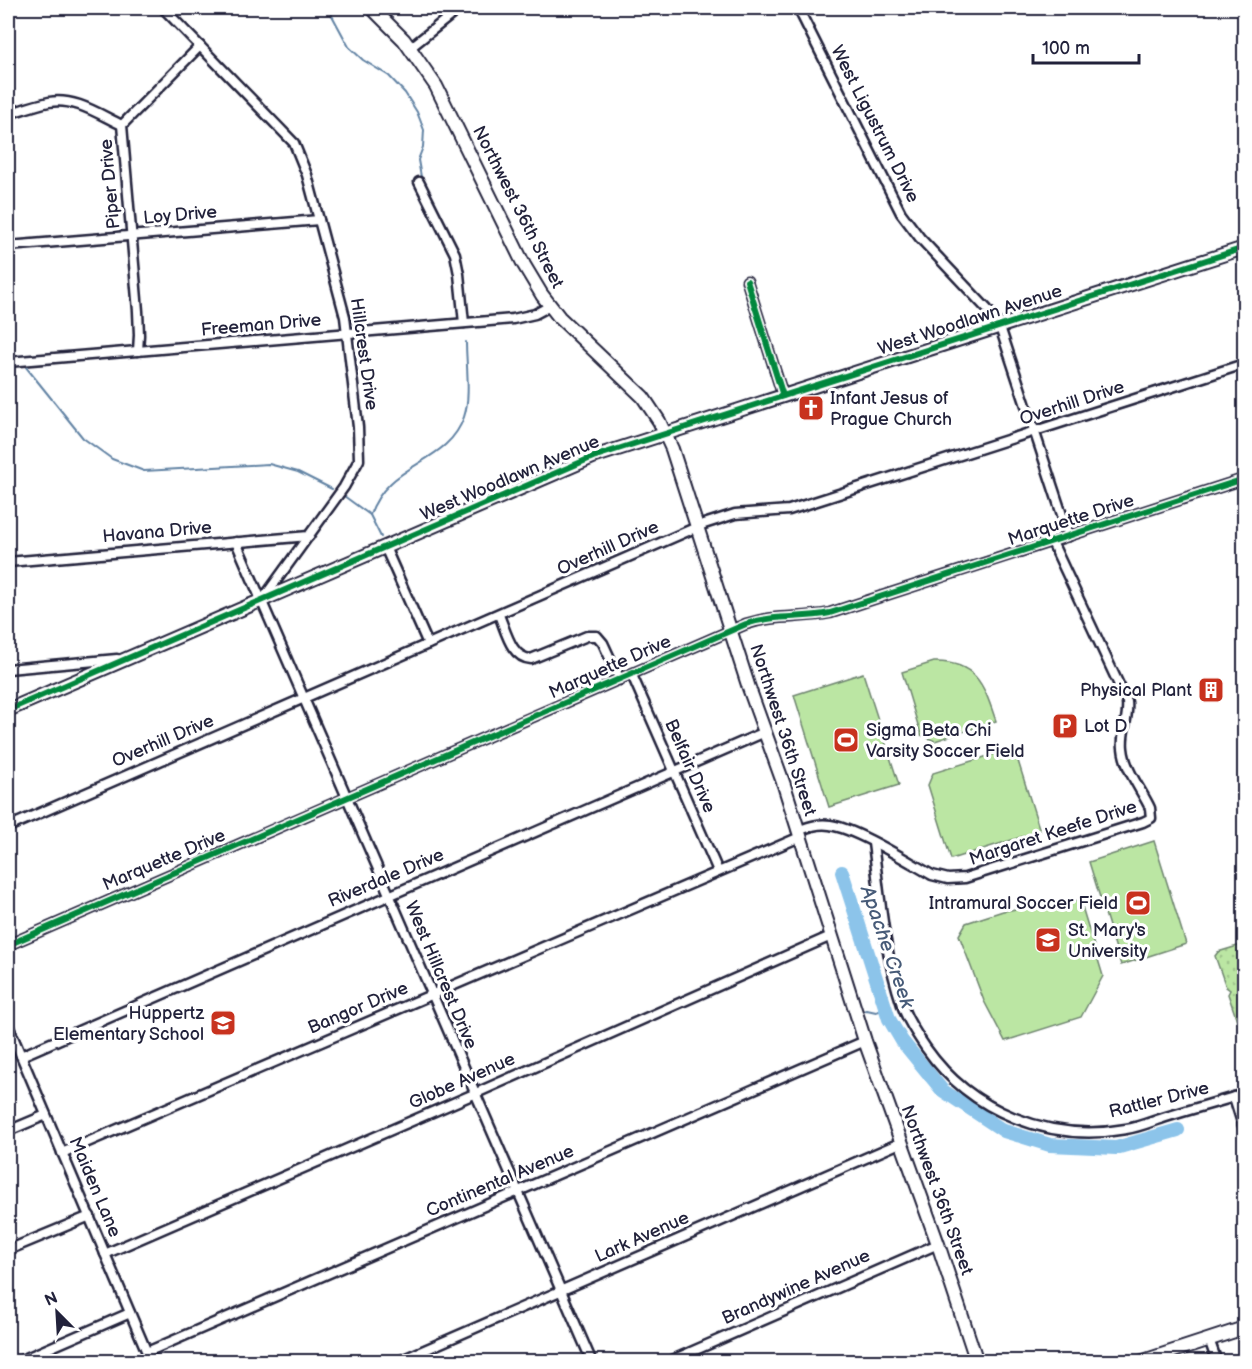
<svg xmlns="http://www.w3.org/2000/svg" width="1252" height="1369" font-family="'Balsamiq Sans',sans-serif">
  <defs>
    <pattern id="grass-dots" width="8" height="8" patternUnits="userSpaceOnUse" patternTransform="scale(1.5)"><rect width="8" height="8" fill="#bbe6a3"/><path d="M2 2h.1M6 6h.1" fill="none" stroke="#a0c58d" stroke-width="1.8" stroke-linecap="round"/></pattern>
  </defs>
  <rect width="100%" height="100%" fill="#fff"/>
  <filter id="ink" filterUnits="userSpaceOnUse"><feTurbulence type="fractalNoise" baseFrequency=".0167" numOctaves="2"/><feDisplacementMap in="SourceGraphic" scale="12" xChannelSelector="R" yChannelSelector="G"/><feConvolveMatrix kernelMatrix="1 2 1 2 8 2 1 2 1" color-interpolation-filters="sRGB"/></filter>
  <g filter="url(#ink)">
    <!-- grass -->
    <polygon fill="url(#grass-dots)" stroke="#6e846f" stroke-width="1.5" points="1244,944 1244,1027 1238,1023 1228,994 1230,990 1226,987 1215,956 1218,952"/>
    <!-- pitch -->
    <g fill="#bbe6a3" stroke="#6e846f" stroke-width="1.5">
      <path d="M 934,662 C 977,661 984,686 996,721 L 935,741 L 921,735 L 902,672 Z"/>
      <polygon points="863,673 899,785 829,807 794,695"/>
      <polygon points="1014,748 1040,831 951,859 928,785 933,773"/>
      <polygon points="1154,841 1186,944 1121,965 1089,862"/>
      <polygon points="1080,900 1103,976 1081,1017 1005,1041 984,1001 959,935 966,923 1003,911"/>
    </g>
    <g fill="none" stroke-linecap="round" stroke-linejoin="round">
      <!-- stream -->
      <g stroke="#6283a4" stroke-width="2">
        <polyline points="328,8 349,47 363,60 389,76 405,93 417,112 424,130 423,147 418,160 421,177"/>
        <polyline points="8,345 14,353"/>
        <polyline points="26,367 83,438 112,459 144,471 269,464 298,472 332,489"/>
        <polyline points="344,496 370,515 381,537"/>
        <path d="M 370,515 C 388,461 447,466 464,417 C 471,397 466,363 466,342"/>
        <polyline points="862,1011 867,1010 876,1012 886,1009"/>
      </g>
      <!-- river -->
      <polyline stroke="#8cc4ea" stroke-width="14" points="842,872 889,1019 902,1041 942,1090 1004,1131 1050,1145 1116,1148 1178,1130"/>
      <!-- street casing -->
      <g stroke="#22223b" stroke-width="13">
        <g id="street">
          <polyline points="163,8 294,143 307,175 345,317 358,427 359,460 344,487 263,599"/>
          <polyline points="798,8 901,213 920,238 987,309 1000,327 1069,536"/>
          <polyline points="410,48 460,8"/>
          <path d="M 8,114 C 21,110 35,105 49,102 C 75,97 100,115 122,125"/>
          <polyline points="419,182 455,254 459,274 464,323"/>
          <polyline points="8,246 319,220"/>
          <polyline points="747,281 783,396"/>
          <polyline points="138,351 139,335 138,311 122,125 200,46"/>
          <polyline points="8,362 513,319 535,314 550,306"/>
          <polyline points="236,542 592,1362"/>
          <polyline points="385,547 428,644"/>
          <polyline points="8,562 309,536"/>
          <path d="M 499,615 C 506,631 511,658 531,659 L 587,636 L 597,636 L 603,643 L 620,680"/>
          <polyline points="8,669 117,659"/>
          <polyline points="632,675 718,871"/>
          <polyline points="8,827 704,524 735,514 789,510 1244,364"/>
          <path d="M 797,831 C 808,827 818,823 830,825 C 857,829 907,861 932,875 L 948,879 L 965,878 L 1143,822 L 1151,818 L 1150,808 C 1141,789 1125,770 1123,748 C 1121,732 1129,718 1127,702 L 1052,542"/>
          <path d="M 873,843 C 880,897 884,953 902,1005 C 907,1020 917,1035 926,1048 C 971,1112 1050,1143 1126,1129 C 1140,1127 1153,1121 1166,1117 C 1192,1109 1218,1102 1244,1094"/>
          <path d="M 8,945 L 746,624 C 776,614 800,619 830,613 L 1244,479"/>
          <polyline points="8,1025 151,1362"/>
          <polyline points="21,1056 765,732"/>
          <polyline points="1234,1097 1244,1129"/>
          <polyline points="8,1131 46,1115"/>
          <polyline points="62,1153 800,837"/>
          <polyline points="8,1250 90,1216"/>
          <polyline points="105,1254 474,1094 831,936"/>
          <polyline points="1209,1339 1217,1362"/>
          <polyline points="147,1352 865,1041"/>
          <polyline points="17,1362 130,1313"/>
          <polyline points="397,1362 900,1143"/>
          <polyline points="668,1362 938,1244"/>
        </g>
      </g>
      <!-- secondary casing -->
      <g stroke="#22223b" stroke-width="16">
        <g id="secondary">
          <polyline points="372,8 404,40 436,86 524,265 542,295 559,317 643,397 659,421 672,449 749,688 784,785 865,1041 938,1244 977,1362"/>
          <polyline points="8,710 593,457 1244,248"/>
          <polyline points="1140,1362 1244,1328"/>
        </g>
      </g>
      <!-- street -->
      <use href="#street" stroke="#fff" stroke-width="8"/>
      <!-- secondary -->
      <use href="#secondary" stroke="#fff" stroke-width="12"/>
      <!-- cycleway casing -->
      <g stroke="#fff" stroke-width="10">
        <g id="cycleway">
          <polyline points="747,281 783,396"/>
          <polyline points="8,710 593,457 1244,248"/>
          <path d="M 8,945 L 746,624 C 776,614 800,619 830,613 L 1244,479"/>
        </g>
      </g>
      <!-- cycleway -->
      <use href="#cycleway" stroke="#00873e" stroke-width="6"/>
    </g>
  </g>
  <!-- icons -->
  <defs>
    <g id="church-square" transform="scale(1.35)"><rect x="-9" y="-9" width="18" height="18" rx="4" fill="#c8321e" stroke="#fff"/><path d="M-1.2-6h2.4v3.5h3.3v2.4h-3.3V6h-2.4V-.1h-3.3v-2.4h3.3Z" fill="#fff"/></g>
    <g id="building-square" transform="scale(1.35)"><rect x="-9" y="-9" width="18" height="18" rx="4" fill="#c8321e" stroke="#fff"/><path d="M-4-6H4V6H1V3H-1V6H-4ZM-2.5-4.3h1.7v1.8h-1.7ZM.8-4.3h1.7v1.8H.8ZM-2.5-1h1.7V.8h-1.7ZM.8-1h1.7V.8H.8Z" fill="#fff"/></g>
    <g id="parking-square" transform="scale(1.35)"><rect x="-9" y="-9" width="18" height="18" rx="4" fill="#c8321e" stroke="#fff"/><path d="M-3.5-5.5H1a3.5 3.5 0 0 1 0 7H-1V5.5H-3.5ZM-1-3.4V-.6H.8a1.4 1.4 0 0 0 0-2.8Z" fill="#fff"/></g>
    <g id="stadium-square" transform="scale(1.35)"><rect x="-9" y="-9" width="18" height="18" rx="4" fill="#c8321e" stroke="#fff"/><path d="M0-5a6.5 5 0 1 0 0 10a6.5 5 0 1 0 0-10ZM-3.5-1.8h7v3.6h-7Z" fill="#fff"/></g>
    <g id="university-square" transform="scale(1.35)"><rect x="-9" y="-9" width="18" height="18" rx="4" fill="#c8321e" stroke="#fff"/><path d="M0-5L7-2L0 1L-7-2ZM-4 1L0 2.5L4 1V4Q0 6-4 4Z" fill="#fff"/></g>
    <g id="school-square" transform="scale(1.35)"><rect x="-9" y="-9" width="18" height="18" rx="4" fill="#c8321e" stroke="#fff"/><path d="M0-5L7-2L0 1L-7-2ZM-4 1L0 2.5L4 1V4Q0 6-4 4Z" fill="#fff"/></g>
  </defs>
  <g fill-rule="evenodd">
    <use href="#church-square" x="811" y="408"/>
    <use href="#building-square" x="1211" y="690"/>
    <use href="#parking-square" x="1065" y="726"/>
    <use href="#stadium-square" x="846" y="740"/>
    <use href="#stadium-square" x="1138" y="903"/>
    <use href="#university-square" x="1048" y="940"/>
    <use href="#school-square" x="223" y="1023"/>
  </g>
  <g text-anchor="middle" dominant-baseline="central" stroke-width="6" stroke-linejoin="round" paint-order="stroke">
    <!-- street labels -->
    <g font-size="18" fill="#22223b" stroke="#fff">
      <text transform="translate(875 124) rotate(63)">West Ligustrum Drive</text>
      <text transform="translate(110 184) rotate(-95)">Piper Drive</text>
      <text transform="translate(518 207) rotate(63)">Northwest 36th Street</text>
      <text transform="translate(180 215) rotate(-5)">Loy Drive</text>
      <text transform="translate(970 320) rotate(-18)">West Woodlawn Avenue</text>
      <text transform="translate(261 325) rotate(-5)">Freeman Drive</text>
      <text transform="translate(364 354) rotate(82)">Hillcrest Drive</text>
      <text transform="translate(1072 403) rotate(-18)">Overhill Drive</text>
      <text transform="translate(510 478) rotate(-23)">West Woodlawn Avenue</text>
      <text transform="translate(1071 520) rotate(-18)">Marquette Drive</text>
      <text transform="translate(157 532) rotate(-5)">Havana Drive</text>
      <text transform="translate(608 548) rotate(-24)">Overhill Drive</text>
      <text transform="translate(610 667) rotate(-24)">Marquette Drive</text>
      <text transform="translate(783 730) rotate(72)">Northwest 36th Street</text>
      <text transform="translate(163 741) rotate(-23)">Overhill Drive</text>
      <text transform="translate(690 766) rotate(66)">Belfair Drive</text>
      <text transform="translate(1053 833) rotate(-18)">Margaret Keefe Drive</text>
      <text transform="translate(164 860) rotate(-23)">Marquette Drive</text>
      <text transform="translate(386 878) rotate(-23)">Riverdale Drive</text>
      <text transform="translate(441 975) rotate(67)">West Hillcrest Drive</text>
      <text transform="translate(358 1008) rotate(-23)">Bangor Drive</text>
      <text transform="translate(462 1081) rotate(-24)">Globe Avenue</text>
      <text transform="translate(1159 1100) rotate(-14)">Rattler Drive</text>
      <text transform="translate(500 1181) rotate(-23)">Continental Avenue</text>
      <text transform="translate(95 1187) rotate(67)">Maiden Lane</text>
      <text transform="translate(937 1190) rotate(70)">Northwest 36th Street</text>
      <text transform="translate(642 1237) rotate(-24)">Lark Avenue</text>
      <text transform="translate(796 1287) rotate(-24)">Brandywine Avenue</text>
    </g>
    <!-- poi labels -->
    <g font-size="18" fill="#22223b" stroke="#fff" text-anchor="start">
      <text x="830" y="398">Infant Jesus of<tspan x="830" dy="21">Prague Church</tspan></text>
      <text x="1192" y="690" text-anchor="end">Physical Plant</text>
      <text x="1084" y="726">Lot D</text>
      <text x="866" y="730">Sigma Beta Chi<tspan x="866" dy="21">Varsity Soccer Field</tspan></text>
      <text x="1118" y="903" text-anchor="end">Intramural Soccer Field</text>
      <text x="1068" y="930">St. Mary's<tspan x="1068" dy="21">University</tspan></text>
      <text x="204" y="1013" text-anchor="end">Huppertz<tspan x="204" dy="21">Elementary School</tspan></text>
    </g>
    <!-- water labels -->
    <g font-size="20" font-style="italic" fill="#475b78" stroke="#fff">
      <text transform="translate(887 947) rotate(71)">Apache Creek</text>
    </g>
  </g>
  <!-- margin -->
  <rect width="1252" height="1369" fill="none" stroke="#fff" stroke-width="30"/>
  <rect x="15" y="15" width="1222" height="1339" fill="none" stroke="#22223b" stroke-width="2" filter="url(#ink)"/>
  <!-- north arrow -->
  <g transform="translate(57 1312) rotate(336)" stroke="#ffffff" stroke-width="4.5" paint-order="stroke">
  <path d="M0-4.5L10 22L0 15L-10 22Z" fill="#22223b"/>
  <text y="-9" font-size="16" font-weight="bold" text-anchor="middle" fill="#22223b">N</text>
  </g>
  <!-- scale -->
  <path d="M1033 54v9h106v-9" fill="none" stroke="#22223b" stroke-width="3"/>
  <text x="1042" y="54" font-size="18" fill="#22223b" stroke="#ffffff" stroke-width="4.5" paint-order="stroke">100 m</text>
</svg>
